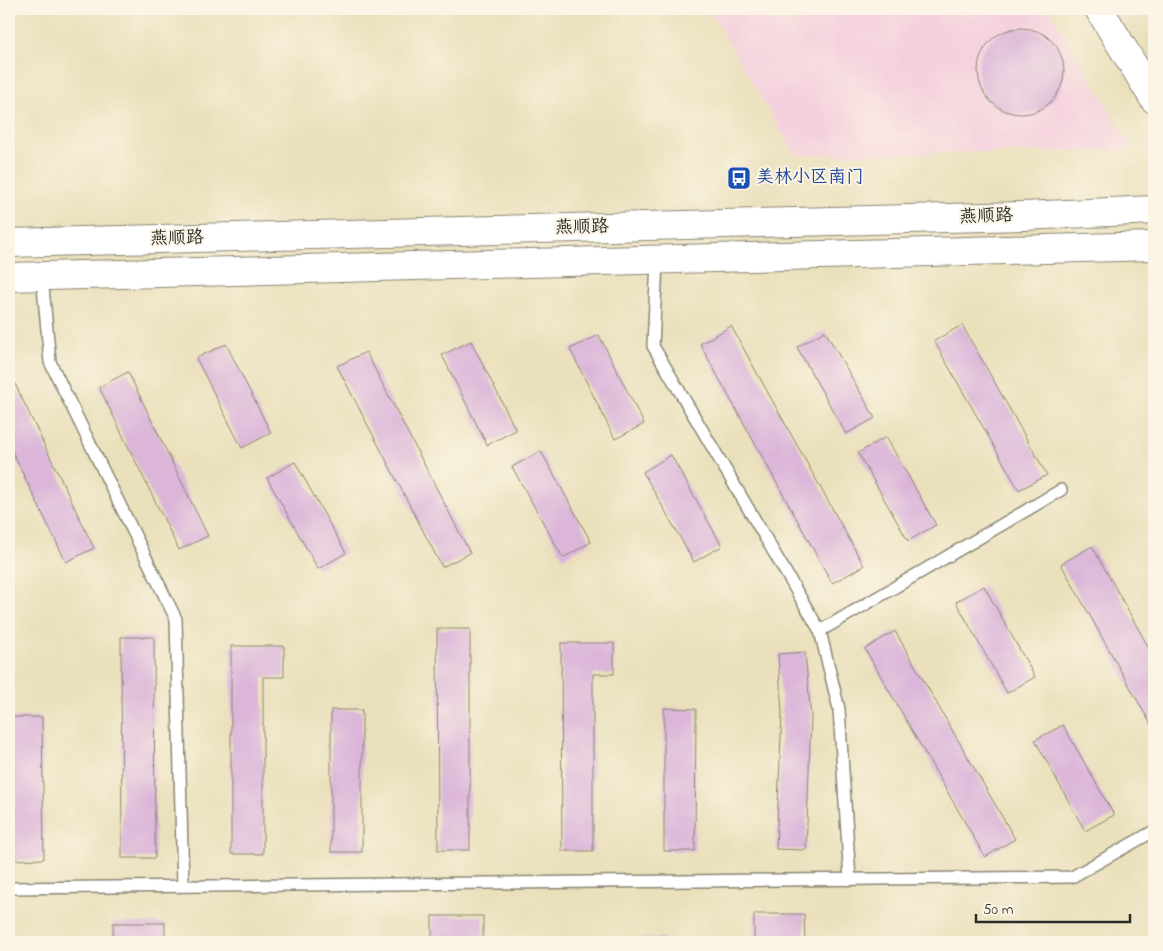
<svg xmlns="http://www.w3.org/2000/svg" width="1163" height="951" font-family="'Indie Flower','LXGW WenKai TC',sans-serif">
  <rect width="100%" height="100%" fill="#fcf5e5"/>
  <filter id="ink" filterUnits="userSpaceOnUse"><feTurbulence type="fractalNoise" baseFrequency=".02" numOctaves="2"/><feDisplacementMap in="SourceGraphic" scale="10" xChannelSelector="R" yChannelSelector="G"/><feConvolveMatrix kernelMatrix="1 2 1 2 8 2 1 2 1" color-interpolation-filters="sRGB"/></filter>
  <filter id="wash" filterUnits="userSpaceOnUse"><feTurbulence type="fractalNoise" baseFrequency=".0096" numOctaves="4" result="noise"/><feDisplacementMap in="SourceGraphic" scale="20" xChannelSelector="R" yChannelSelector="G"/><feGaussianBlur stdDeviation="1.12" result="paint"/><feColorMatrix in="noise" values="0 0 0 0 0 0 0 0 0 0 0 0 0 0 0 0 0 1.4 0 .05"/><feComposite in="paint" operator="in"/></filter>
  <g filter="url(#wash)">
    <rect width="100%" height="100%" fill="#eae0bc"/>
    <!-- built -->
    <polygon fill="#f4cfdd" points="709,9 1049,9 1133,150 795,155"/>
    <g id="blocks">
      <!-- building -->
      <g fill="#dbb6d9">
        <circle cx="1021" cy="71" r="43"/>
        <polygon points="962,325 1047,475 1019,490 934,341"/>
        <polygon points="731,326 864,566 832,583 700,344"/>
        <polygon points="825,331 875,418 846,434 797,347"/>
        <polygon points="599,335 644,424 615,439 570,349"/>
        <polygon points="471,341 516,430 487,445 442,355"/>
        <polygon points="226,344 271,433 242,448 196,358"/>
        <polygon points="366,352 470,553 442,567 337,366"/>
        <polygon points="128,372 208,536 179,550 99,387"/>
        <polygon points="15,384 94,548 66,562 9,445 9,387"/>
        <polygon points="886,437 936,525 908,541 858,453"/>
        <polygon points="541,451 591,542 563,558 512,467"/>
        <polygon points="671,455 722,546 694,562 643,472"/>
        <polygon points="295,462 346,553 318,569 267,478"/>
        <polygon points="1092,546 1154,657 1154,730 1061,564"/>
        <polygon points="984,586 1035,677 1007,693 956,602"/>
        <polygon points="437,629 470,629 470,850 438,850"/>
        <polygon points="895,631 1015,839 985,857 865,649"/>
        <polygon points="121,637 154,637 155,858 122,858"/>
        <polygon points="561,643 614,643 614,674 593,674 593,851 562,851"/>
        <polygon points="231,646 284,646 284,677 263,677 263,854 231,854"/>
        <polygon points="805,652 811,717 806,850 776,849 782,713 778,654"/>
        <polygon points="664,708 696,709 695,851 664,851"/>
        <rect x="331" y="710" width="31" height="142"/>
        <polygon points="11,717 42,717 44,859 13,860"/>
        <polygon points="1063,725 1114,815 1085,831 1035,740"/>
        <polygon points="754,914 804,914 805,942 754,942"/>
        <rect x="432" y="916" width="51" height="26"/>
        <rect x="113" y="923" width="52" height="19"/>
        <polygon points="664,938 664,942 630,942 630,939"/>
      </g>
    </g>
  </g>
  <g filter="url(#ink)">
    <use href="#blocks" fill-opacity="0" stroke="#8a8674" stroke-width="1"/>
    <g fill="none" stroke-linecap="round" stroke-linejoin="round">
      <!-- service casing -->
      <g stroke="#8a8674" stroke-width="14">
        <g id="service">
          <polyline points="657,261 653,346 820,631 839,709 850,880"/>
          <polyline points="42,276 50,362 176,619 183,886"/>
          <polyline points="820,631 1061,490"/>
          <polyline points="9,888 1072,877 1154,831"/>
        </g>
      </g>
      <!-- tertiary casing -->
      <g stroke="#8a8674" stroke-width="30">
        <polyline id="tertiary" points="1099,9 1154,99"/>
      </g>
      <!-- primary casing -->
      <g stroke="#8a8674" stroke-width="30">
        <g id="primary">
          <polyline points="9,243 1023,216 1154,210"/>
          <polyline points="9,277 1154,246"/>
        </g>
      </g>
      <!-- service -->
      <use href="#service" stroke="#fff" stroke-width="11"/>
      <!-- tertiary -->
      <use href="#tertiary" stroke="#fff" stroke-width="28"/>
      <!-- primary -->
      <use href="#primary" stroke="#fff" stroke-width="28"/>
    </g>
  </g>
  <!-- icons -->
  <defs>
    <g id="bus-square" transform="scale(1.25)"><rect x="-9" y="-9" width="18" height="18" rx="4" fill="#1a4fb4" stroke="#fcf5e5"/><path d="M-5-6H5V4H4V6H2V4H-2V6H-4V4H-5ZM-3.5-4V0h7V-4ZM-3.5 1.2v1.5H-2V1.2ZM2 1.2v1.5H3.5V1.2Z" fill="#fff"/></g>
  </defs>
  <g fill-rule="evenodd">
    <use href="#bus-square" x="739" y="178"/>
  </g>
  <g text-anchor="middle" dominant-baseline="central" stroke-width="4" stroke-linejoin="round" paint-order="stroke">
    <!-- transit labels -->
    <g font-size="18" fill="#164399" stroke="#fcf5e5" text-anchor="start">
      <text x="756" y="178">美林小区南门</text>
    </g>
    <!-- street labels -->
    <g font-size="18" fill="#2b2b2b" stroke="#fcf5e5">
      <text transform="translate(986 217) rotate(-2)">燕顺路</text>
      <text transform="translate(582 228) rotate(-1)">燕顺路</text>
      <text transform="translate(177 239) rotate(-1)">燕顺路</text>
    </g>
  </g>
  <!-- margin -->
  <rect width="1163" height="951" fill="none" stroke="#fcf5e5" stroke-width="30"/>
  <!-- scale -->
  <path d="M976 914v8h154v-8" fill="none" stroke="#2b2b2b" stroke-width="2.5"/>
  <text x="983" y="914" font-size="15" fill="#2b2b2b" stroke="#fcf5e5" stroke-width="4" paint-order="stroke">50 m</text>
</svg>
